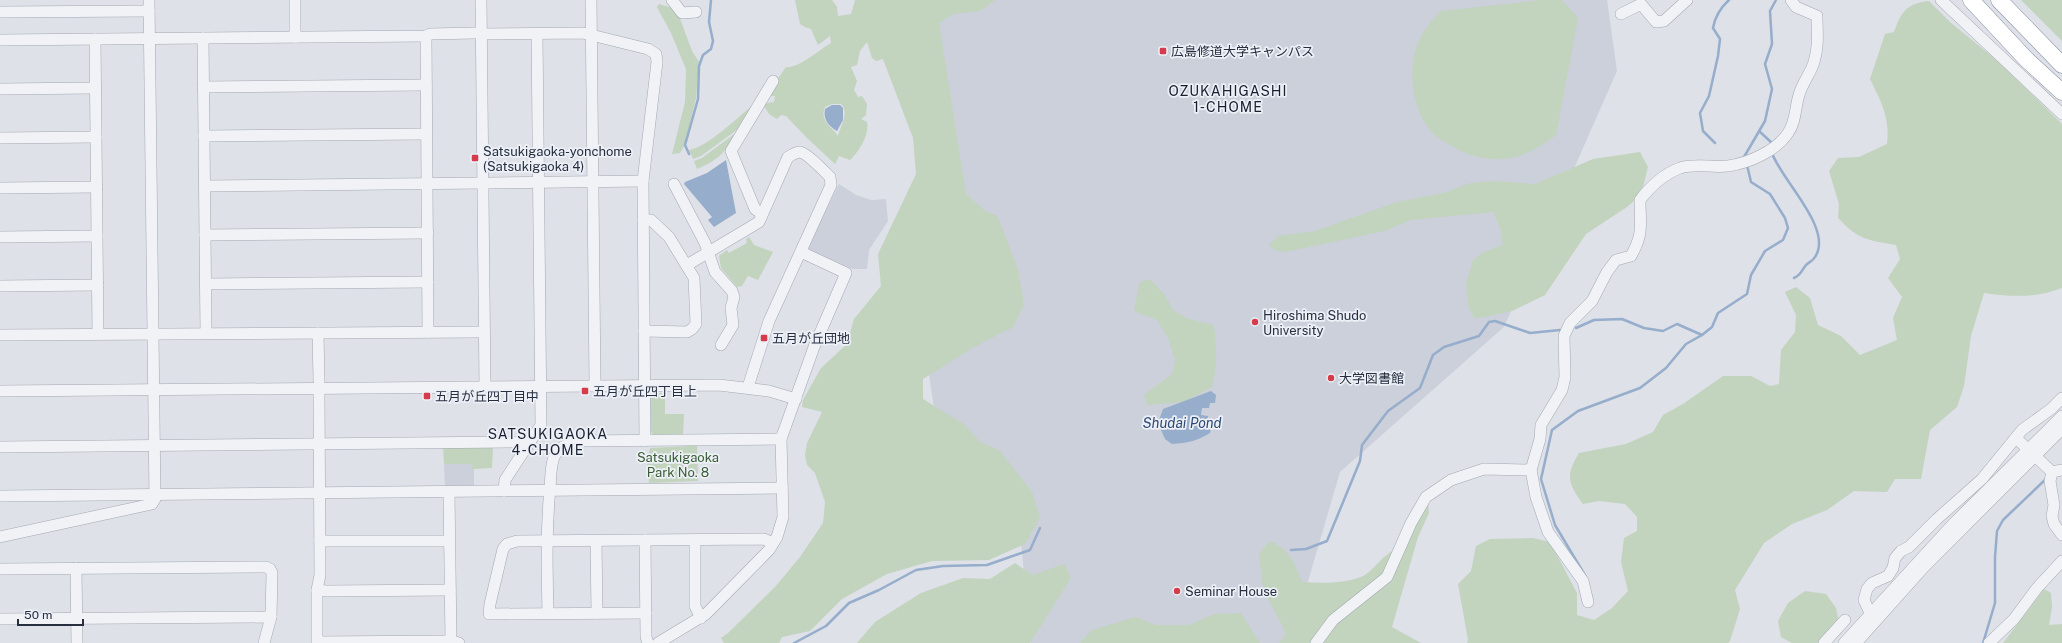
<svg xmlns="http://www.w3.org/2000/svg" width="2062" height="643" font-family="'Public Sans','Noto Sans JP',sans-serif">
  <rect width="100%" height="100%" fill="#dee1e8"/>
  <!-- built -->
  <g fill="#cbd0da">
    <polygon points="952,0 1607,0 1617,71 1504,327 1340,472 1290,643 1031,643 1016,492 937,427 927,362 965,218 930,22"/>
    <polygon points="839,184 856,195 871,200 886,199 888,221 869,250 867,269 853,269 810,251 808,246"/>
    <polygon points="444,464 472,464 472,469 474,469 474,488 445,488"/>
  </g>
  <!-- green -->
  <g fill="#c2d3be" fill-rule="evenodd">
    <path d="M 795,0 L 832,0 L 837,7 L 838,16 L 851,14 L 855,0 L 995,0 L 980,11 L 954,14 L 939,23 L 966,194 L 984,210 L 998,217 L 1018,270 L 1024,305 L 1013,327 L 974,347 L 923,379 L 923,399 L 965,425 L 980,442 L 999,450 L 1032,492 L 1040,518 L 1025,544 L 989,560 L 932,561 L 887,574 L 842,599 L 810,631 L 782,637 L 779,643 L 724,643 L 721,638 L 728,633 L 775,587 L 800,557 L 823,523 L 825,502 L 815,473 L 807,465 L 805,455 L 807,443 L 822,412 L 802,407 L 803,400 L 821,368 L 847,344 L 854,319 L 881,286 L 878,254 L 916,174 L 913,138 L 883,59 L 876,61 L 872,58 L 867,42 L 860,51 L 857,65 L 851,67 L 857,81 L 854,90 L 858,97 L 862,96 L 867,104 L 866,115 L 861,119 L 867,122 C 870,134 859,152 850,160 L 839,156 L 835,164 L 807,138 L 786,116 L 781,115 L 777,119 L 769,114 L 763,104 L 774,102 L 775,96 L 766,96 L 786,67 C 798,69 820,49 831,43 L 830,36 L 818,45 L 811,29 L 805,27 L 800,24 ZM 832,104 L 841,104 C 850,112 840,127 838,136 C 831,126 819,121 825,107 Z"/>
    <path d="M 1541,0 L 1562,0 L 1578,18 L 1556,135 C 1544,144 1533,151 1519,156 C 1500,162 1480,159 1463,152 C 1453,147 1442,141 1434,134 C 1413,114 1407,72 1417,46 C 1422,32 1431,21 1441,11 Z"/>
    <polygon points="2021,0 2062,0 2062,41"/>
    <path d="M 1929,1 L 1950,22 L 2000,63 L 2062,124 L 2062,288 C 2036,298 2011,297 1984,293 L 1971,336 L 1964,386 L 1957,407 L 1930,430 L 1921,479 L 1895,479 L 1887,492 L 1854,491 L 1827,510 L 1792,524 L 1764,543 L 1735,590 L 1740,609 L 1730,641 L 1728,643 L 1467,643 L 1468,640 L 1458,584 L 1471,571 L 1476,546 L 1490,539 L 1533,538 L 1550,542 L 1577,593 L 1577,615 L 1594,620 L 1612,608 L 1628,591 L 1621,562 L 1624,538 L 1637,531 L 1637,517 L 1625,504 L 1599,501 L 1583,504 C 1568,483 1565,476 1579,453 L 1626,444 L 1653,432 L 1663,415 L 1683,404 L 1723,376 L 1751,376 L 1770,386 L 1779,384 L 1781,350 L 1795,332 L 1796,315 L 1785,292 L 1796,287 L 1810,298 L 1818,325 L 1841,336 L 1860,355 L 1897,340 L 1893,318 L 1902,297 L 1888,278 L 1900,259 L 1896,245 C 1867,240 1859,240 1838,218 L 1839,204 L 1829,171 L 1838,158 L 1859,157 L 1887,144 C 1890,118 1882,103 1870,79 L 1885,34 L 1894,32 C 1901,12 1907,3 1929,1 Z"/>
    <polygon points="659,4 672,8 679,16 692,51 699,62 696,98 685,144 680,153 672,154 685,102 686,69 671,33 657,7"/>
    <path d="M 755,103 L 742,126 L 701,156 L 693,159 L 689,150 C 706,148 740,116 755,103 Z"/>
    <path d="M 741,129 C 728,148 720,160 697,169 L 694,161 L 702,158 Z"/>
    <polygon points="1640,152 1648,167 1641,195 1627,207 1586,234 1545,295 1512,311 1475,319 1469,309 1466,283 1473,260 1482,253 1502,245 1501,231 1494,212 1411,220 1384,231 1286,252 1274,250 1269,245 1279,236 1315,231 1397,202 1444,193 1470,183 1492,181 1535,184 1593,159"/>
    <polygon points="749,237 754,245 773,252 758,280 748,276 742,286 737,287 721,268 719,256 727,250 729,253 747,243 746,239"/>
    <path d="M 1150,279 L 1165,295 L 1173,310 L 1186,318 L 1213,325 C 1218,346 1217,366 1212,387 L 1184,402 L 1147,405 L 1144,395 L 1172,374 L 1175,360 L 1168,338 L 1157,320 L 1136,312 L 1134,309 L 1140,282 Z"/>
    <polygon points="651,393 665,393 665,414 684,414 683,435 654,435 650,431 649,394"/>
    <polygon points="691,444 697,444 698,481 649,483 647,462 650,448 690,446"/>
    <polygon points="493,445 492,468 474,469 472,469 472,464 444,464 443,446"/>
    <path d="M 1428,502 L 1429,513 L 1418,537 L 1392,627 L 1421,643 L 1279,643 L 1286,633 L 1263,589 L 1259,554 L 1269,541 C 1289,548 1295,564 1302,582 C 1321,583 1343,584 1361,577 C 1375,571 1382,553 1401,547 Z"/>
    <polygon points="1015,563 1033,575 1064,564 1071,578 1030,643 857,643 875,622 921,593 963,578 990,579"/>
    <polygon points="2044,589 2051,593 2052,607 2049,625 2062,624 2062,643 2003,643"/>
    <polygon points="1805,591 1826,594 1836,608 1839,622 1820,643 1792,643 1781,637 1778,621 1788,603"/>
    <polygon points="1241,613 1260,643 1080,643 1092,630 1135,617 1156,625 1189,625 1214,614"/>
  </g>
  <!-- water -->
  <g fill="#96adcb">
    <path d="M 832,105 L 840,105 L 843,108 L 843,120 L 837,131 C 828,126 823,119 825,109 Z"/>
    <polygon points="726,160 736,213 714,227 708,220 712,217 684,184 685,182 707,173"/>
    <path d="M 1211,391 L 1216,395 L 1215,403 L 1210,403 L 1209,408 L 1202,408 L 1201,415 L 1208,416 L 1208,423 L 1212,424 L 1210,433 C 1197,441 1187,443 1172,444 L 1165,439 L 1158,423 L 1163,409 Z"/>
  </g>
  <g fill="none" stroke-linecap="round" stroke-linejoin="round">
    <!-- stream -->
    <g stroke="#96adcb" stroke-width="2.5">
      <polyline points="1759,131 1772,143"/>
      <path d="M 1715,143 L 1703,131 L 1700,113 L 1709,96 L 1718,56 L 1720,39 L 1713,28 C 1715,17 1720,8 1729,0"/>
      <path d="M 1772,153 C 1781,180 1834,229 1815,257 C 1813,261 1809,262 1806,265 C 1801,271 1801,275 1794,278"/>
      <polyline points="689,154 685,145 698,99 699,66 703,55 711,49 713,41 709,22 711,0"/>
      <polyline points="1744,157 1765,121 1772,89 1765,64 1772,44 1770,11 1776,0"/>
      <polyline points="1576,328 1594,320 1622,319 1644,328 1663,331 1677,324 1702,335 1712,327 1718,313 1747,294 1751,275 1765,251 1783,240 1788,228 1785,218 1770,194 1751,182 1747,165"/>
      <polyline points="1291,550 1306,549 1327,541 1360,461 1362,445 1388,411 1420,388 1433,355 1444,347 1479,336 1489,322 1495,321 1530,333 1560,330"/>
      <polyline points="1586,577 1555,525 1541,479 1552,430 1578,411 1640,388 1666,368 1686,344 1702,335"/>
      <polyline points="794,643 826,626 849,603 879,590 916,570 943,566 987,565 1030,550 1040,528"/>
      <polyline points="1983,643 1995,603 1995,557 1997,531 2003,520 2047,478"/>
    </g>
    <!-- minor casing -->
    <g stroke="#a3a8b2" stroke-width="12">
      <g id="minor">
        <polyline points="295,0 295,37"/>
        <polyline points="481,0 485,386"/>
        <polyline points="591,0 595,385"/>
        <polyline points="672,0 682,13 696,12"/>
        <polyline points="1941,0 2062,114"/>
        <polyline points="0,12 149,11"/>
        <polyline points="1621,14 1641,4 1656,22 1664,21 1687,0"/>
        <polyline points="481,34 583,33 648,49 656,54 657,62 643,181 645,441"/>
        <polyline points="426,36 428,332"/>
        <polyline points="203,38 206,333"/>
        <polyline points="95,39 98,334"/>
        <polyline points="0,40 426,36 430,34 475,33"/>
        <polyline points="203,87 426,85"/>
        <polyline points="0,89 96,88"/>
        <polyline points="204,136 426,134"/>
        <polyline points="0,138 96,137"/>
        <polyline points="490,183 643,181"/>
        <polyline points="674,184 705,243 715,272 732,291 734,297 731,308 733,325 721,345"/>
        <polyline points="205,186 483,183"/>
        <polyline points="0,188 97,187"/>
        <polyline points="762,214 755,209 731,151 773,81"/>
        <polyline points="643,220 651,220 669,237 694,278 696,324 692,329 687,332 644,331"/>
        <polyline points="205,235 428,233"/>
        <polyline points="0,237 97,236"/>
        <path d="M 687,265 L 759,222 L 788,157 C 792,155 796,152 800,152 C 807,153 824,171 830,177 L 831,185 L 769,321 L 748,387"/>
        <polyline points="206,284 428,282"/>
        <polyline points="0,286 98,285"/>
        <polyline points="318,333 319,381"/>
        <polyline points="0,335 478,332"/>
        <polyline points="0,391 719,385 769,391 796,399"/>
        <polyline points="319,394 320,575 317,590 327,591 450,590"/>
        <polyline points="2016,438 2052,472"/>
        <polyline points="0,447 518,442 527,446"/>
        <polyline points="1531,470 1536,497 1548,532 1583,581 1588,602"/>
        <polyline points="2062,470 2052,472 2050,481 2054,505 2052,516 2054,524 2062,535"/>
        <polyline points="504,491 505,480 541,425 537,34"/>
        <polyline points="449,492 451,641"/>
        <polyline points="0,496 782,488"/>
        <polyline points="0,537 152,504 155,499 149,0"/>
        <polyline points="645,540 646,637 648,643"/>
        <polyline points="695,540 695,606 701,618"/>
        <polyline points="320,541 449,541"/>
        <polyline points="596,541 597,613"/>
        <polyline points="76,568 77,643"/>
        <polyline points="0,569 266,567 270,569 272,573 271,617 264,643"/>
        <polyline points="317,590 317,642 451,641 459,643"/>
        <path d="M 548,613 C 547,571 546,530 550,488 C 551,478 550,464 555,455 C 560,446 569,443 578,441 L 781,439"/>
        <polyline points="646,613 489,614 490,604 503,549 507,544 517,541 764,539 773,543"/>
        <polyline points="1870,613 1864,600 1867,589 1872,583 1888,576 1893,568 1895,558 1901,551 1909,547 1937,519 1982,479 2022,430 2051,409 2062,398"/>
        <polyline points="0,619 271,617"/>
        <polyline points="658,643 706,614 769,550 777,537 783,517 781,439 814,347 846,273 801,252"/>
        <path d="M 1316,643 L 1333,620 L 1387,577 L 1411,523 L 1426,497 L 1451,480 L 1484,469 L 1531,470 L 1540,439 L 1541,425 L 1562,390 L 1565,377 L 1564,336 L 1570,323 L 1592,301 L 1607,272 L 1616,260 L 1631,256 C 1644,233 1640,225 1640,200 C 1650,187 1664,174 1680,168 C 1696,163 1712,168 1728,166 C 1749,163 1776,151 1788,133 C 1796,122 1795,107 1799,95 C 1802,83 1811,73 1814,62 C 1819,46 1817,32 1817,16 L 1796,7 L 1791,0"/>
        <polyline points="1824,643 1845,620"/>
        <polyline points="1844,643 1953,524 2062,416"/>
        <polyline points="1856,643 1924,567 2062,429"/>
        <polyline points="1989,643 2014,619 2037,588 2062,561"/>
      </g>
    </g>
    <!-- highway casing -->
    <g stroke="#848da0" stroke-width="17">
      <g id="highway">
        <polyline points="1971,0 2026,59 2062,92"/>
        <polyline points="1999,0 2062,65"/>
      </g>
    </g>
    <!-- minor -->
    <use href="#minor" stroke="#f0f2f6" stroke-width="11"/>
    <!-- highway -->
    <use href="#highway" stroke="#fff" stroke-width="16"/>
  </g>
  <!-- markers -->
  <g fill="#d53b4a" stroke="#edf0f6" stroke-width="1.5">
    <rect x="1159" y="47" width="8" height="8" rx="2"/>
    <rect x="471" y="154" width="8" height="8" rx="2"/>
    <circle cx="1255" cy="322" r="4"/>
    <rect x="760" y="334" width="8" height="8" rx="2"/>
    <circle cx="1331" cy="378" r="4"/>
    <rect x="581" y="387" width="8" height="8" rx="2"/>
    <rect x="423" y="392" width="8" height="8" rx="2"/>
    <circle cx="1177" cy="591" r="4"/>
  </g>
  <g text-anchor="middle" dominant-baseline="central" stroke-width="3.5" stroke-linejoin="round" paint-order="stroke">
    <!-- poi labels -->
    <g font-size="13" fill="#262e40" stroke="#edf0f6" text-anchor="start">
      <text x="1171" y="51">広島修道大学キャンパス</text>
      <text x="483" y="151">Satsukigaoka-yonchome<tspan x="483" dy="15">(Satsukigaoka 4)</tspan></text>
      <text x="1263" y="315">Hiroshima Shudo<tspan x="1263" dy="15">University</tspan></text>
      <text x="772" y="338">五月が丘団地</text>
      <text x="1339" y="378">大学図書館</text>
      <text x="593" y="391">五月が丘四丁目上</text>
      <text x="435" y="396">五月が丘四丁目中</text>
      <text x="1185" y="591">Seminar House</text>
    </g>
    <!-- park labels -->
    <g font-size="13" fill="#385c33" stroke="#edf0f6">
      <text x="678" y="457">Satsukigaoka<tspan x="678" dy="15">Park No. 8</tspan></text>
    </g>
    <!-- neighbourhood labels -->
    <g font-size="14" letter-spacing="1" fill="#181f30" stroke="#edf0f6">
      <text x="1228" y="91">OZUKAHIGASHI<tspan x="1228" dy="16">1-CHOME</tspan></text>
      <text x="548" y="434">SATSUKIGAOKA<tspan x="548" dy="16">4-CHOME</tspan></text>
    </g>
    <!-- water labels -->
    <g font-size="14" font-style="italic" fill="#2e4a76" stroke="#edf0f6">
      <text x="1182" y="423">Shudai Pond</text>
    </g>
  </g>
  <!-- scale -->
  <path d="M18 619v6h65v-6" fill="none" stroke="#262e40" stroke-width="2"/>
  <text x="24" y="619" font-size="12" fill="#262e40" stroke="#edf0f6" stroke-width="3" paint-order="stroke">50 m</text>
</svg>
